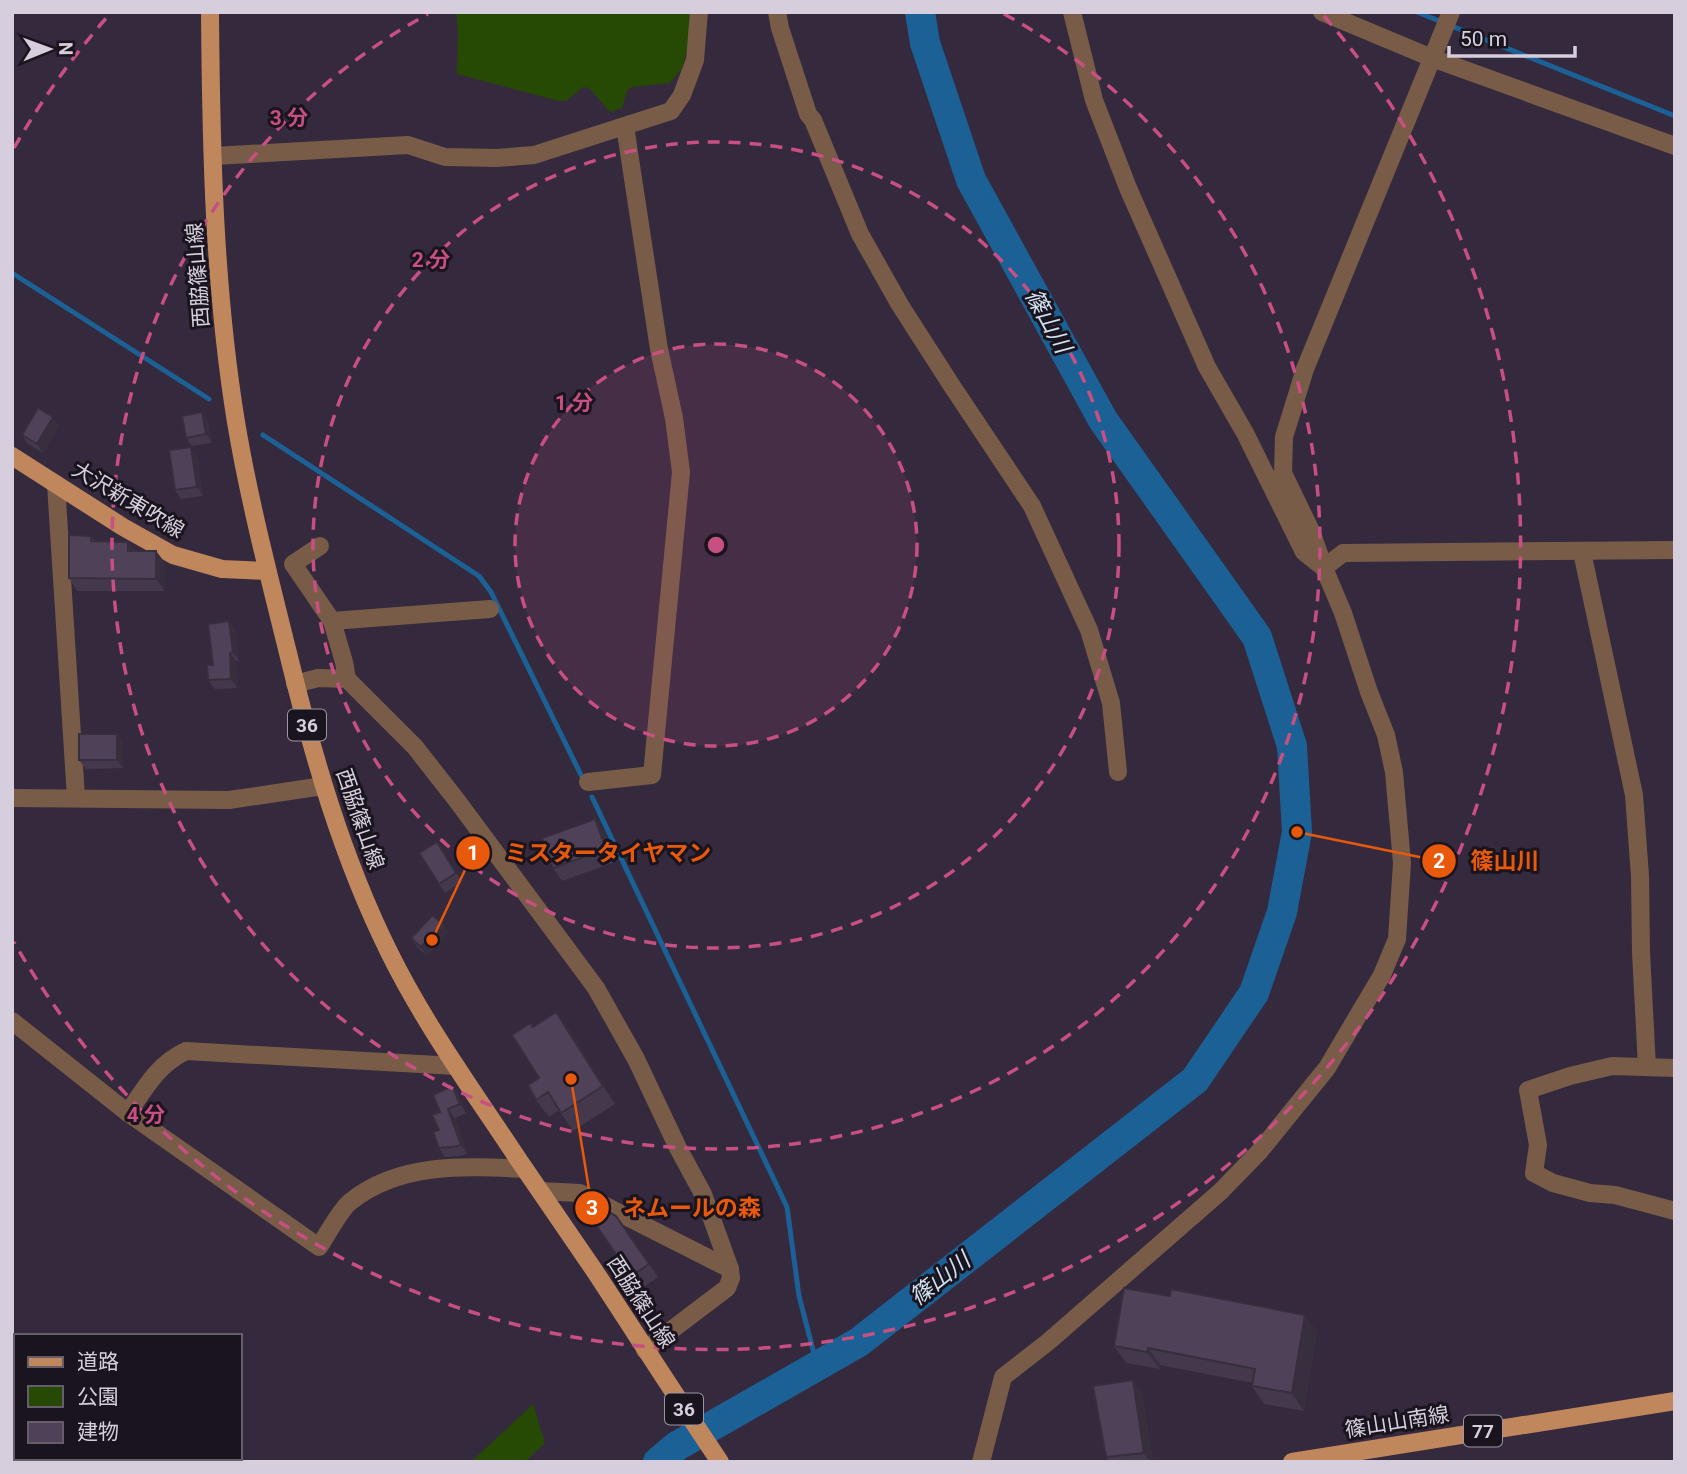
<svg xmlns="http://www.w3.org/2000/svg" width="1687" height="1474" font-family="Roboto,'Noto Sans JP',sans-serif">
  <rect width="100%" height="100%" fill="#35293e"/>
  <!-- green -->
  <g fill="#264903">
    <polygon points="456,12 697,12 682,69 670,83 632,87 627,91 622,108 610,112 589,88 583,87 566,101 559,101 457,74 458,32"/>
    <polygon points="533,1404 545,1443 525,1462 471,1462"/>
  </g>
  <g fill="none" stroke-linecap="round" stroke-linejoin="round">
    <!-- stream -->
    <g stroke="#1c6195" stroke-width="5">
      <polyline points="1417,12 1675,116"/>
      <polyline points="12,273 209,399"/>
      <polyline points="263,435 479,576 491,592 584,781"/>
      <polyline points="592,797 787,1207 799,1296 817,1365"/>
    </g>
    <!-- river -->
    <polyline stroke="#1c6195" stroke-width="30" points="658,1462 677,1446 859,1342 1195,1080 1254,993 1282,912 1297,832 1292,746 1257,637 1103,420 971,180 925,43 920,12"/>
    <!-- minor -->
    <g stroke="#785c47" stroke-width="18">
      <polyline points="777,12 780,28 808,114 813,120 860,234 900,305 952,386 1032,506 1089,630 1111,703 1118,772"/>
      <polyline points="1072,12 1094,100 1128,188 1207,367 1245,433 1304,552 1324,568"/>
      <polyline points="1322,12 1432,58 1675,146"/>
      <polyline points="214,156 408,145 445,157 497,158 534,155 671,111 682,95 695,60 699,12"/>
      <polyline points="56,484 76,798"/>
      <polyline points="320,546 293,564 332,621"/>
      <polyline points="1582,552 1634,795 1640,876 1641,952 1647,1067"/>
      <polyline points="1324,568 1343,553 1675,550"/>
      <polyline points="347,679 344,662 332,621 490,609"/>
      <polyline points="295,684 318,678 347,679 415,747 458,802 596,988 636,1059 678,1148 703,1194 730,1269 731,1278 727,1288 645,1350"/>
      <polyline points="588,782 652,775 681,472 674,418 659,349 625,126"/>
      <polyline points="12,798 229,800 323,786"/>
      <path d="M 12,1021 L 128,1113 L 319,1247 C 327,1235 340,1210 350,1202 C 399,1162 466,1166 525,1169"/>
      <polyline points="1675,1068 1612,1066 1570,1076 1528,1090 1538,1145 1534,1173 1553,1183 1590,1193 1615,1195 1675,1211"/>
      <path d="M 128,1113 C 145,1088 158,1064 186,1051 L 456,1066"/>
      <polyline points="540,1191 580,1193 730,1269"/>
      <polyline points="981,1462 1003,1377 1048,1342 1220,1192 1259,1152 1327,1068 1382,975 1397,939 1402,863 1394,772 1386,735 1369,692 1343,613 1324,568 1311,531 1283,473 1284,437 1305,369 1451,12"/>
    </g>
    <!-- major -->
    <g stroke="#c0865c" stroke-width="18">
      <path d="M 210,12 C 211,149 214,287 236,422 C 249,500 269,576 288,653 C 313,756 342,857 389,952 C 425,1025 473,1091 518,1159 C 543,1196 569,1233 594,1270 C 636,1334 677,1398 720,1462"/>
      <polyline points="12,456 123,527 173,555 222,569 267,571"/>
      <polyline points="1292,1462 1675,1401"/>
    </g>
  </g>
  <!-- wall -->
  <g fill="#44394c">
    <polygon points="202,412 208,421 212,443 192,446 186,438"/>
    <polygon points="53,417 59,426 43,453 28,444 22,435"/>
    <polygon points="197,455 203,496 181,499 175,490"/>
    <polygon points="91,536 95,541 128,542 135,551 156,551 165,563 165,591 77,591 69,578"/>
    <polygon points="229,621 236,630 239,661 236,661 237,688 215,689 208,680 213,665"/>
    <polygon points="117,734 123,742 123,768 86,769 79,760"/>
    <polygon points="605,832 615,862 562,881 553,868"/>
    <polygon points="443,851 462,882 445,893 439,884"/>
    <polygon points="442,924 448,933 427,956 417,947 411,938"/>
    <polygon points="533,1027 569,1029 615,1104 573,1131 559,1110 549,1117 536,1100 539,1078"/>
    <polygon points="452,1086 458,1095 466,1113 455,1118 467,1154 460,1156 445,1157 439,1148 439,1130"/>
    <polygon points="616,1216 658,1277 640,1289 594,1222"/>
    <polygon points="1170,1296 1305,1315 1317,1332 1304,1411 1264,1404 1252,1386 1253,1383 1160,1365 1160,1369 1126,1363 1114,1346"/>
    <polygon points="1142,1393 1153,1462 1109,1462 1106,1457"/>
  </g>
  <!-- shaded-wall -->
  <g fill="#372e3e">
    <polygon points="202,412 208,421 212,443 206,434"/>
    <polygon points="53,417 59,426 43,453 37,444"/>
    <polygon points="191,447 197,455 203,496 197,487"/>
    <polygon points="128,542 137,554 128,551"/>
    <polygon points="156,551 165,563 165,591 156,579"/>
    <polygon points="229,621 236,630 239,661 233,652"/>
    <polygon points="230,653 236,661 237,688 231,679"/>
    <polygon points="117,734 123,742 123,768 117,760"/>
    <polygon points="595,819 605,832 615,862 606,849"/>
    <polygon points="442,924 448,933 427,956 421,947"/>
    <polygon points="556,1012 569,1029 615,1104 603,1086"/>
    <polygon points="452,1086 458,1095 466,1113 460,1104"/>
    <polygon points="448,1109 455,1118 467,1154 461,1145"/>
    <polygon points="1305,1315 1317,1332 1304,1411 1292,1393"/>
    <polygon points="1148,1348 1160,1365 1160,1369 1147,1352"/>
    <polygon points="1133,1380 1142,1393 1153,1462 1150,1462 1144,1453"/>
  </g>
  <!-- building -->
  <g fill="#4f4258" stroke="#372e3e" stroke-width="2">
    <polygon points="38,408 53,417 37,444 22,435"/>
    <polygon points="202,412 206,434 186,438 182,416"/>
    <polygon points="191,447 197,487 175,490 169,450"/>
    <polygon points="69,535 91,536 91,541 128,542 128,551 156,551 156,579 69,578"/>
    <polygon points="229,621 233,652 230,653 231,679 208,680 207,665 213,665 208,624"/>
    <rect x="79" y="734" width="38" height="26"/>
    <polygon points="595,819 606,849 553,868 542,838"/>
    <polygon points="437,842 456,873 439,884 419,853"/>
    <polygon points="433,915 442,924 421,947 411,938"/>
    <polygon points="556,1012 603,1086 561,1113 548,1092 536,1100 528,1085 539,1078 512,1035 530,1023 533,1027"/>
    <polygon points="452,1086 460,1104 448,1109 461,1145 454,1147 439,1148 433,1132 439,1130 432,1115 440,1112 433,1095"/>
    <polygon points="609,1212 616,1216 649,1264 631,1276 594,1222"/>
    <polygon points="1124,1288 1170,1296 1171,1289 1305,1315 1292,1393 1252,1386 1255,1369 1148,1348 1147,1352 1114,1346"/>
    <polygon points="1133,1380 1144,1453 1106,1457 1093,1386"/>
  </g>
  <!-- distance rings -->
  <circle cx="716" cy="545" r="201" fill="#c84f82" fill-opacity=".12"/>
  <g fill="none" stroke="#c84f82" stroke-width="3.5" stroke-dasharray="12 9">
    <circle cx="716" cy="545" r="201"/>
    <circle cx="716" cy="545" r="403"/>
    <path d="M1004 14A604 604 0 1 1 428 14"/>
    <path d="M14 148A806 806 0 0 1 108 16M1324 16A806 806 0 1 1 14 942"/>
  </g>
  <g text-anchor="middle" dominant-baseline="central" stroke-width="6" stroke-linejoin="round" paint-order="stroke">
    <!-- shield labels -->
    <g fill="#1a141e" stroke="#9e96a3" stroke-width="2">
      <rect x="288" y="709.5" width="38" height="31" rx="5"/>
      <rect x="665" y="1393.5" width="38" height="31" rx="5"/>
      <rect x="1464" y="1415.5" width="38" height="31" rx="5"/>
    </g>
    <g font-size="19" font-weight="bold" fill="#d6cedc">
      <text x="307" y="725">36</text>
      <text x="684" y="1409">36</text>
      <text x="1483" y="1431">77</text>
    </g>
    <!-- street labels -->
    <g font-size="21" fill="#d6cedc" stroke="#1a141e">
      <text transform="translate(198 275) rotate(-94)">西脇篠山線</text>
      <text transform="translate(128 500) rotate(31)">大沢新東吹線</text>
      <text transform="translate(360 819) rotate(71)">西脇篠山線</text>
      <text transform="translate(641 1302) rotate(57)">西脇篠山線</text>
      <text transform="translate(1397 1422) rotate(-9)">篠山山南線</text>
    </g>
    <!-- water labels -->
    <g font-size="23" font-style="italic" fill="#cfe0ef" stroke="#1a141e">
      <text transform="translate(1048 321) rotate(61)">篠山川</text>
      <text transform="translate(940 1279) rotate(-38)">篠山川</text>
    </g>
  </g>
  <circle cx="716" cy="545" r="10" fill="#c84f82" stroke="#1a141e" stroke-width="3.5"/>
  <g font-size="21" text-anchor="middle" font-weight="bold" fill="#c84f82" stroke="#1a141e" stroke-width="6" stroke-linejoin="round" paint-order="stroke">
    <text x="289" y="125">3 分</text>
    <text x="431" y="267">2 分</text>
    <text x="574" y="410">1 分</text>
    <text x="146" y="1122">4 分</text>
  </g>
  <!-- callouts -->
  <path fill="none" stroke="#e8590c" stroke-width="2.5" d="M432 940L473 853M1297 832L1439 861M571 1079L592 1208"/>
  <g fill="#e8590c" stroke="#1a141e" stroke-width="2.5">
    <circle cx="432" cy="940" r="7"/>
    <circle cx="1297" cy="832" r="7"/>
    <circle cx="571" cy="1079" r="7"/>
    <circle cx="473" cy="853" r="18"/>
    <circle cx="1439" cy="861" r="18"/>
    <circle cx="592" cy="1208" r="18"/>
  </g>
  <g font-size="21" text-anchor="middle" font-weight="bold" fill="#fff">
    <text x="473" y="860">1</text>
    <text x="1439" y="868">2</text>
    <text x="592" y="1215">3</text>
  </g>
  <g font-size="23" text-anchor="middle" font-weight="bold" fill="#e8590c" stroke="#1a141e" stroke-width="6" stroke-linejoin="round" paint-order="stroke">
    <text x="608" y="861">ミスタータイヤマン</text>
    <text x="1505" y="869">篠山川</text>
    <text x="692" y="1216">ネムールの森</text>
  </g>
  <!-- border -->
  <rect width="1687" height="1474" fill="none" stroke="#d6cedc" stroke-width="28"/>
  <!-- legend -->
  <rect x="14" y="1334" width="228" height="126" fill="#1a141e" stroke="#655e6a" stroke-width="2"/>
  <rect x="28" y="1357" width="35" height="10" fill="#c0865c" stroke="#655e6a" stroke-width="2"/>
  <text x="77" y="1369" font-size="21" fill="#d6cedc">道路</text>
  <rect x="28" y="1386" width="35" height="21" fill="#264903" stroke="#655e6a" stroke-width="2"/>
  <text x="77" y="1404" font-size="21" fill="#d6cedc">公園</text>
  <rect x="28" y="1422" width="35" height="21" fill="#4f4258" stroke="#655e6a" stroke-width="2"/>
  <text x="77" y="1439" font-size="21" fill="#d6cedc">建物</text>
  <!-- north arrow -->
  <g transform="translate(49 49) rotate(89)" stroke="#1a141e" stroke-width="5" paint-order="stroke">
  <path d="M0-5L12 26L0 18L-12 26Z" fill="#d6cedc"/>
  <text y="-10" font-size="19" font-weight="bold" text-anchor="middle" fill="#d6cedc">N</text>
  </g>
  <!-- scale -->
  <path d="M1449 46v10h126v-10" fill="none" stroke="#d6cedc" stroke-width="3.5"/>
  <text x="1460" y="46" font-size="21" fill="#d6cedc" stroke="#1a141e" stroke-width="5" paint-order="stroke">50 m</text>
</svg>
